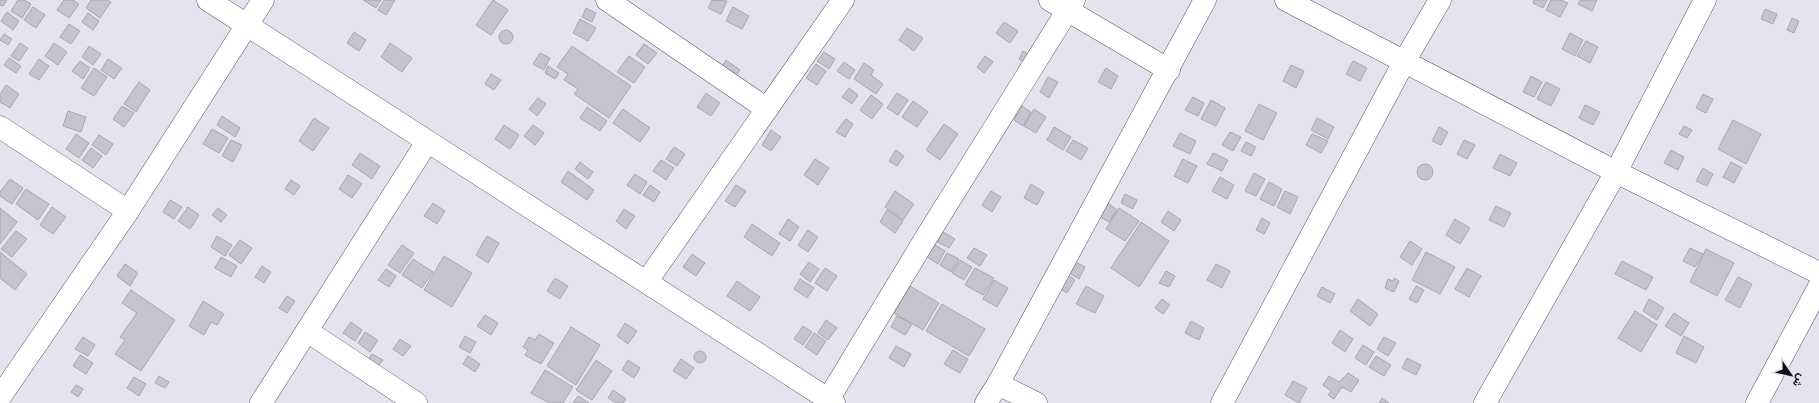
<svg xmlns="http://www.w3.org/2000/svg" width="1819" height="403" font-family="Signika,Vazirmatn,sans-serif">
  <rect width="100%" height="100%" fill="#e4e3ef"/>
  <!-- building -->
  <g fill="#c4c3ce" stroke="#a7a6b1">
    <polygon points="0,0 7,0 3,6 0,5"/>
    <polygon points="18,0 24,0 31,4 22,18 11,11"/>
    <polygon points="64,0 73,0 79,4 69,18 57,10"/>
    <polygon points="91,0 107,0 111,2 100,18 86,8"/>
    <polygon points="363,0 381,0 376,8"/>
    <polygon points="384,0 395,0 386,15 378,10"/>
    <polygon points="493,0 508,10 491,35 476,25"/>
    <polygon points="712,0 727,1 721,14 708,8"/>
    <polygon points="1534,0 1547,0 1543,8 1533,3"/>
    <polygon points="1551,0 1561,0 1568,3 1560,17 1546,10"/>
    <polygon points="1580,0 1597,0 1592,11 1578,4"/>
    <polygon points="33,7 45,15 36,28 24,20"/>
    <polygon points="733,7 749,16 742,29 726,21"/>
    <polygon points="586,8 596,13 592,22 582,17"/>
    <polygon points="1765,9 1777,14 1773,24 1761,19"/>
    <polygon points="7,12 19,21 13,30 1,21"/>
    <polygon points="88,13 99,21 93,30 82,22"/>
    <polygon points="1792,18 1799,21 1794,33 1787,30"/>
    <polygon points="580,19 596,28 588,41 573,33"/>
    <polygon points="1004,22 1018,31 1010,43 996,33"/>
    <polygon points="69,24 80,31 71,44 60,37"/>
    <polygon points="907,28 923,38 914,51 899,40"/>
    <circle cx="506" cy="37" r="7"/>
    <polygon points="354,32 366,40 359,51 347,43"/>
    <polygon points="1570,33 1583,40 1575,56 1562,49"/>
    <polygon points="4,34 12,39 8,45 0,40"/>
    <polygon points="1586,41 1598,47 1590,63 1577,56"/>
    <polygon points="20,43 28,48 19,61 11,56"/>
    <polygon points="54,43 67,52 58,65 45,56"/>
    <polygon points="390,43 412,58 402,72 381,57"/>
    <polygon points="644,44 657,53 648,64 636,55"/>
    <polygon points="89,46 101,54 93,65 82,57"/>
    <polygon points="572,46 631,86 609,118 574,94 578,89 564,80 568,74 557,67"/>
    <polygon points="1023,51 1031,56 1026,63 1019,59"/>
    <polygon points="824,52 835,59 829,69 817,61"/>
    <polygon points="540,53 550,58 544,70 533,64"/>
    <polygon points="629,56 645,67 634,83 617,72"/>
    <polygon points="985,56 993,62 984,73 977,67"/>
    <polygon points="9,58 21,66 16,73 4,65"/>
    <polygon points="39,59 49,66 39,80 29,74"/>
    <polygon points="108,59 122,68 114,79 101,70"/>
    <polygon points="726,60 740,70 733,80 719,71"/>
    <polygon points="80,61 90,68 83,79 72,71"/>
    <polygon points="1353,61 1367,68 1360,81 1346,74"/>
    <polygon points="844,62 855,70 849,79 837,71"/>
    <polygon points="864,63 874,70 871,75 883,84 876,94 854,79"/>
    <polygon points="816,64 826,71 817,85 806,78"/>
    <polygon points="1291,65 1304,71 1296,88 1283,81"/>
    <polygon points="548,66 559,73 555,79 545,73"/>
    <polygon points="94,68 107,77 94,96 81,88"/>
    <polygon points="1106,68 1118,76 1111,89 1098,82"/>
    <polygon points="491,74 501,80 494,90 485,84"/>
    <polygon points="1531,76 1542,82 1534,97 1523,92"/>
    <polygon points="1048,77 1058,82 1049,98 1040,92"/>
    <polygon points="139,82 150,90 136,112 124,104"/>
    <polygon points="1546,82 1560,89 1551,106 1537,99"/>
    <polygon points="6,85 19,94 10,108 0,102 0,95"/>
    <polygon points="849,88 858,95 852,104 842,97"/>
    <polygon points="706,93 720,103 711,116 697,107"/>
    <polygon points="897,93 908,100 898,115 887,108"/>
    <polygon points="1703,94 1713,99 1706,113 1696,108"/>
    <polygon points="871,95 883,104 872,119 860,110"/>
    <polygon points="1193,97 1204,103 1198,116 1185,110"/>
    <polygon points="538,98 546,104 537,116 529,109"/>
    <polygon points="1211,100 1225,108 1216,126 1201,119"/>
    <polygon points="913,101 928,112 917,127 902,117"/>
    <polygon points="1259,104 1277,113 1263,140 1245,131"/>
    <polygon points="1585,105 1600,112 1593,125 1579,118"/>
    <polygon points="122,106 134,113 124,127 113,119"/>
    <polygon points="1022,106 1031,112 1023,126 1014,120"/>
    <polygon points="587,107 607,121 600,131 580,118"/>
    <polygon points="623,109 650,128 640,142 613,123"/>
    <polygon points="1034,109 1046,117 1036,133 1024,126"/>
    <polygon points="68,111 86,117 81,132 63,126"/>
    <polygon points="222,116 240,128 235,137 217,125"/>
    <polygon points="314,118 329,128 313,151 299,141"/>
    <polygon points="1317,118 1334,127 1328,139 1311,130"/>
    <polygon points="846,119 853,124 845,137 836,132"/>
    <polygon points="1733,120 1761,134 1746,164 1718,149"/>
    <polygon points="944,124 958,134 940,160 926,150"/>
    <polygon points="504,125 519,135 510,149 495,139"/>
    <polygon points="533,125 544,133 535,145 524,136"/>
    <polygon points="1684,126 1692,130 1687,138 1679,134"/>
    <polygon points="1054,127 1071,137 1063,150 1047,140"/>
    <polygon points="1439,127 1448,132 1441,145 1432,141"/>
    <polygon points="212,129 228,138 219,153 203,144"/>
    <polygon points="771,130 781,137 771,151 762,145"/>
    <polygon points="1230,132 1241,137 1233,151 1222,145"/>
    <polygon points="1180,133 1196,141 1190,154 1173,146"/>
    <polygon points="76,134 89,143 79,158 66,149"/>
    <polygon points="1312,134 1328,141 1321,153 1306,145"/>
    <polygon points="99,135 113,144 106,155 92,145"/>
    <polygon points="231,140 242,145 233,162 222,156"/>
    <polygon points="1073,140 1088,148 1081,160 1066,151"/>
    <polygon points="1464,140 1475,145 1467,159 1457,154"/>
    <polygon points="1246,142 1256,147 1251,156 1241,151"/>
    <polygon points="674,147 685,154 677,166 666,159"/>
    <polygon points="91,148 102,156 93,168 82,160"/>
    <polygon points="896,150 904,156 897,166 889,161"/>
    <polygon points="1671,150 1684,157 1678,170 1664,163"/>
    <polygon points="360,153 380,166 372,179 352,165"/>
    <polygon points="1213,153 1228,160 1222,171 1207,164"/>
    <polygon points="1500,154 1517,163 1510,176 1493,168"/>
    <polygon points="815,159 829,168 818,185 804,175"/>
    <polygon points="1183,159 1197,166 1188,183 1174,176"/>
    <polygon points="661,160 674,168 666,180 653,171"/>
    <polygon points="580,162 593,172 588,179 575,169"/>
    <polygon points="1731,162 1742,168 1734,183 1723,177"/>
    <circle cx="1425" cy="172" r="8"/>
    <polygon points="1703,168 1713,174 1707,186 1696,181"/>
    <polygon points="568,171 594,190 587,200 561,182"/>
    <polygon points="1254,173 1265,179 1256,196 1245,191"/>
    <polygon points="635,174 647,182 640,194 627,185"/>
    <polygon points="348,175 362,184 352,198 339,189"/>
    <polygon points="1220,177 1234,185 1227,199 1212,191"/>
    <polygon points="10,179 23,188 12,204 0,196 0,192"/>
    <polygon points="291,180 300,186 294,195 285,189"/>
    <polygon points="1269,182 1282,189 1274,206 1260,199"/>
    <polygon points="1031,184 1044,192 1037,205 1024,198"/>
    <polygon points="650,185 660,192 654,202 643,195"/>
    <polygon points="736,185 746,191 735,207 725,201"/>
    <polygon points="26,189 49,204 38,220 16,204"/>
    <polygon points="895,191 914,204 903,220 885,207"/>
    <polygon points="991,191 1001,197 992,212 982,205"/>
    <polygon points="1285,191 1298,197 1290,214 1277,207"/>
    <polygon points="1125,194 1137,200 1133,209 1121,203"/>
    <polygon points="170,200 182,207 174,219 163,212"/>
    <polygon points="433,203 445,211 437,224 424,216"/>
    <polygon points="1108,203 1117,210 1109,222 1100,217"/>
    <polygon points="1496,206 1511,213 1504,227 1489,220"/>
    <polygon points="52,207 66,217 53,234 40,225"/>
    <polygon points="188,207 199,215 190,229 178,221"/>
    <polygon points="0,208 17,222 0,244"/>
    <polygon points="218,208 227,215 221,222 212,215"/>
    <polygon points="1119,208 1139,221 1125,241 1106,229"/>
    <polygon points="624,209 635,216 626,229 616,221"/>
    <polygon points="887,210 903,221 895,233 880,222"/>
    <polygon points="1168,211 1181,220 1174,231 1161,222"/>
    <polygon points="1262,218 1270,223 1264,234 1256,230"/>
    <polygon points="788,219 799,227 790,241 779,234"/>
    <polygon points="1455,219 1470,228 1460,244 1446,235"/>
    <polygon points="1141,222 1169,241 1139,287 1111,268"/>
    <polygon points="752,224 780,243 772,256 744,237"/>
    <polygon points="808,230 818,237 808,252 798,245"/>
    <polygon points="16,231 27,239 12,257 1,249"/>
    <polygon points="943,232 955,239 949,248 937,242"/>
    <polygon points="217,236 232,245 225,256 211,247"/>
    <polygon points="487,236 499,243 488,263 476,255"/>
    <polygon points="240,240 252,248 241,264 229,255"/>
    <polygon points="1410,241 1422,249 1412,265 1400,257"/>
    <polygon points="402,245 414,253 400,273 388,265"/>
    <polygon points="935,245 945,251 938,264 927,257"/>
    <polygon points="974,248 987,255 980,266 967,258"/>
    <polygon points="1690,248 1703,254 1695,267 1683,261"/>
    <polygon points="1706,249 1734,263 1717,296 1690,282"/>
    <polygon points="0,252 27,274 15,290 0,278"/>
    <polygon points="1426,252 1455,267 1440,294 1412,280"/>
    <polygon points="947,253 959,259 951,272 940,265"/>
    <polygon points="692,254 705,263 696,276 683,267"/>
    <polygon points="444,256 472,273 452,307 424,290"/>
    <polygon points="221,257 237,266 231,277 215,268"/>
    <polygon points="413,259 433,272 422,288 402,275"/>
    <polygon points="960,260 972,267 964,280 952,273"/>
    <polygon points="1072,260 1085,267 1079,279 1066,271"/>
    <polygon points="1622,261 1653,277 1646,290 1615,274"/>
    <polygon points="809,262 819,269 810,282 800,274"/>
    <polygon points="125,264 138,273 130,286 117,276"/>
    <polygon points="1216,264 1230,271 1222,288 1207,280"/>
    <polygon points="262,266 271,272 264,283 255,277"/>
    <polygon points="825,268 837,276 827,291 815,283"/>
    <polygon points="975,268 994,278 983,295 965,285"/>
    <polygon points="1467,268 1481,276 1469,297 1455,289"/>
    <polygon points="386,269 396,276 389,287 378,280"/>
    <polygon points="1166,271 1175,276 1169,287 1159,283"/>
    <polygon points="1064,272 1075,280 1067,293 1055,286"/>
    <polygon points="1738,277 1752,284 1740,308 1725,300"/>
    <polygon points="555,278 568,286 560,299 547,291"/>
    <polygon points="1394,278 1399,281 1394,292 1385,288 1388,279 1393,281"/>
    <polygon points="800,279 814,288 807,298 794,289"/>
    <polygon points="994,280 1008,288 997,307 983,299"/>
    <polygon points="737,281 760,297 750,311 727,296"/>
    <polygon points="910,286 939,303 923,330 894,313"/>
    <polygon points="1086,286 1104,296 1095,313 1076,304"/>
    <polygon points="1416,286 1424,290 1417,303 1409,299"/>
    <polygon points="1322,287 1335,294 1330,303 1317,296"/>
    <polygon points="131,290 175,320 141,371 115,354 125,340 120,337 137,313 122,303"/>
    <polygon points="287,296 295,301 287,313 279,308"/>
    <polygon points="1162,299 1170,305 1163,314 1155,308"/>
    <polygon points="1358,299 1378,314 1370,326 1350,311"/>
    <polygon points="1649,299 1664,308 1657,320 1643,311"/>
    <polygon points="203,301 224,314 217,325 211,322 204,335 189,326"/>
    <polygon points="942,304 985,329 969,356 926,331"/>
    <polygon points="1635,311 1657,325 1641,352 1618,338"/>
    <polygon points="1674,313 1689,323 1681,336 1665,326"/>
    <polygon points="485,315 498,323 491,335 477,326"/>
    <polygon points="897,316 912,324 905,335 891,327"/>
    <polygon points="826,320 837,328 828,340 818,333"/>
    <polygon points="1191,321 1204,328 1199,340 1185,333"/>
    <polygon points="351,322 362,330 355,341 343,333"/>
    <polygon points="625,323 637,331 628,344 617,336"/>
    <polygon points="803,326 812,332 803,345 794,339"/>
    <polygon points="571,327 600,345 576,385 547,366"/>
    <polygon points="1340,330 1353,339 1345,352 1332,343"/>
    <polygon points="365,332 378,340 370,352 358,343"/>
    <polygon points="814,333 826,341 817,355 805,347"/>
    <polygon points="539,334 554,343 541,364 525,355 528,350 523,347 529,337 535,340"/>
    <polygon points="465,336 476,342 470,353 459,347"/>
    <polygon points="1684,336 1704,347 1696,363 1676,353"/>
    <polygon points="83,337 95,345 88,356 75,349"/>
    <polygon points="1384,337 1396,343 1388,356 1377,349"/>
    <polygon points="400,339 411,346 403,356 393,349"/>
    <polygon points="1363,345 1374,352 1366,365 1355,358"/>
    <polygon points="896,346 911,354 904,367 889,358"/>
    <polygon points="953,350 968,359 960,373 944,364"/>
    <circle cx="700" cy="357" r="6"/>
    <polygon points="372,354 383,360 376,369 366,363"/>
    <polygon points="80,355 93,363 86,374 73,366"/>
    <polygon points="468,356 480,364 475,372 463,364"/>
    <polygon points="1376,356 1391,365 1384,376 1369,367"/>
    <polygon points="1407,358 1421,365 1416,375 1402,368"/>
    <polygon points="681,359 694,368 686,379 673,371"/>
    <polygon points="596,360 612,371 592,400 576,390"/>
    <polygon points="628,360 640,368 634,378 622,370"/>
    <polygon points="545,370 573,387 563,403 549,403 531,393"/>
    <polygon points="1348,373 1359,380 1351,392 1342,387 1334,399 1328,395 1331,391 1323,385 1329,376 1339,382"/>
    <polygon points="159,376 169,382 165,388 155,383"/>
    <polygon points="134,377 146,384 139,396 127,388"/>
    <polygon points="1293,381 1307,388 1299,403 1285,395"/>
    <polygon points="76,385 83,389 78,397 71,392"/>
    <polygon points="613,390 626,399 623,403 616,403 608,398"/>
    <polygon points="578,396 589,403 573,403"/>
    <polygon points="1382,398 1389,403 1379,403"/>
  </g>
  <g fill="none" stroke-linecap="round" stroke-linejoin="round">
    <!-- minor casing -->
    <g stroke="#5b5a64" stroke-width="23">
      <g id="minor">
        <polyline points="208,0 834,403"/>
        <polyline points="607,0 767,109"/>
        <polyline points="1050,0 1169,70"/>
        <polyline points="1286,0 1616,172 1819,273"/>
        <polyline points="0,127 128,211"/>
        <polyline points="647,281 843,0"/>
        <polyline points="307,331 416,403"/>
        <polyline points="0,397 128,211 263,0"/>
        <polyline points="261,403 427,142"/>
        <polyline points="826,403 927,236 1074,0"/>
        <polyline points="986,403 998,384"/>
        <polyline points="1036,403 998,384 1205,0"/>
        <polyline points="1222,403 1404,62 1440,0"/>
        <polyline points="1485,403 1616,172 1705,0"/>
        <polyline points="1757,403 1819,287"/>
      </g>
    </g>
    <!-- minor -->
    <use href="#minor" stroke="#fff" stroke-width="22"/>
  </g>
  <!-- north arrow -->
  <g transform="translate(1791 375) rotate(124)" stroke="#e4e3ef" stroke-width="3" paint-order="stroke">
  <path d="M0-3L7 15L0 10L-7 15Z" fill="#101014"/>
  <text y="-6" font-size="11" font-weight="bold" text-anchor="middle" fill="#101014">ش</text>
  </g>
</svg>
